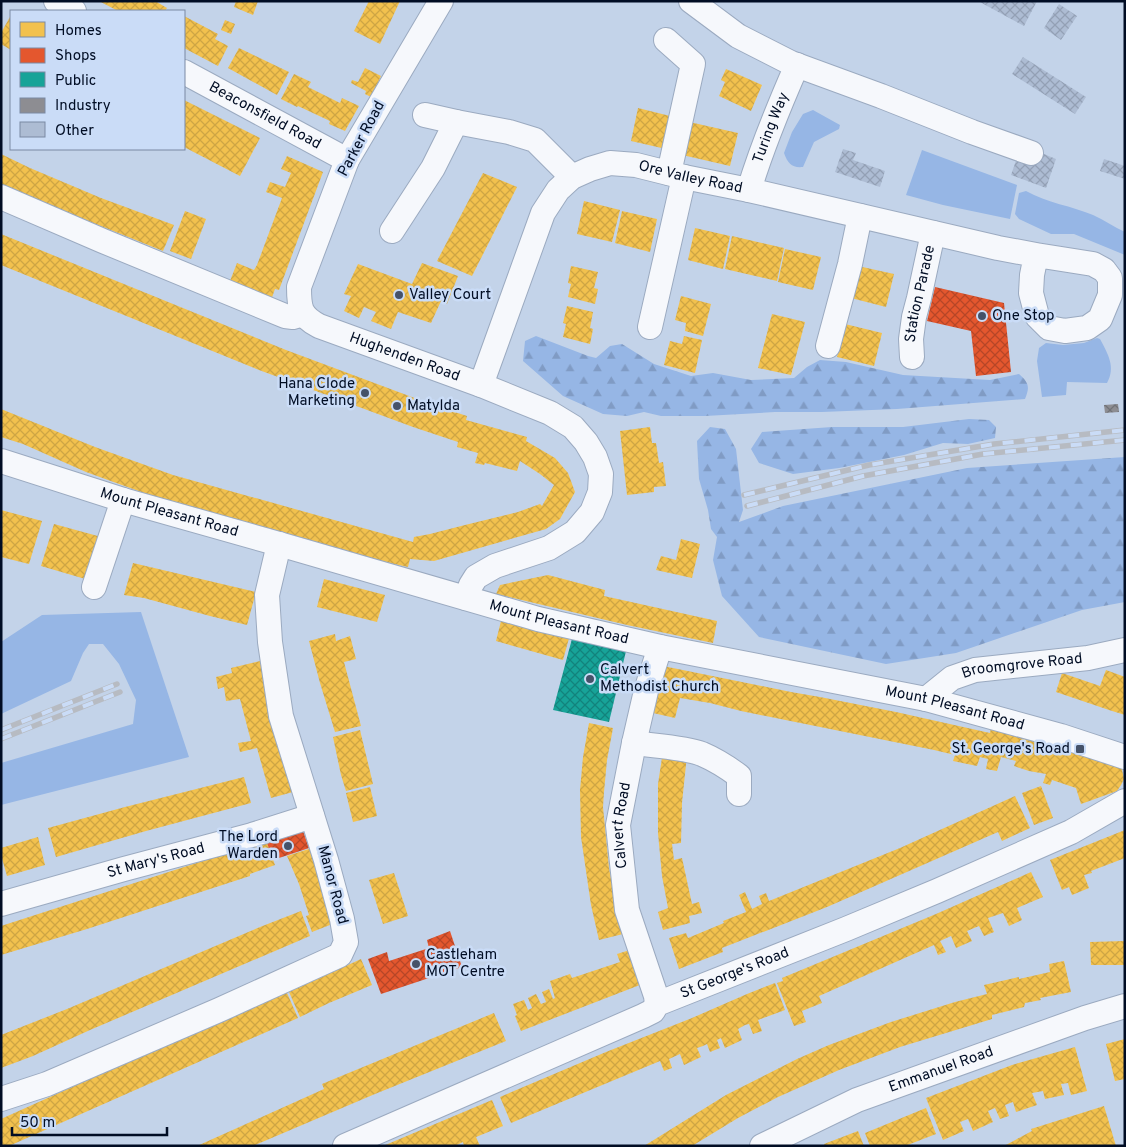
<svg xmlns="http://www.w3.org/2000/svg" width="1126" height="1147" font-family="Overpass,sans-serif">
  <defs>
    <pattern id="forest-firs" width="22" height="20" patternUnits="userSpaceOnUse" patternTransform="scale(1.25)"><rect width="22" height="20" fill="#96b6e5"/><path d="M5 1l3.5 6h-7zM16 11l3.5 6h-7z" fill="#809bc4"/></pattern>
    <pattern id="homes-cross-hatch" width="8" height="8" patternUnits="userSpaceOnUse" patternTransform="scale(1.25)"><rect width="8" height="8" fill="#f2c14e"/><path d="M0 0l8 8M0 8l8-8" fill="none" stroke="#cea544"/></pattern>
    <pattern id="shops-cross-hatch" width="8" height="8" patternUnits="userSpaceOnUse" patternTransform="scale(1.25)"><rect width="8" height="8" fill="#e4572e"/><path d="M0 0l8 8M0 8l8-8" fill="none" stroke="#b64627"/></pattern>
    <pattern id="public-cross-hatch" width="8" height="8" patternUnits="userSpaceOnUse" patternTransform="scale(1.25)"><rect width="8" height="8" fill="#17a398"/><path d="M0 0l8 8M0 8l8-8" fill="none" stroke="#12837c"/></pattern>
    <pattern id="industry-cross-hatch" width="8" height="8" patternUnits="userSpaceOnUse" patternTransform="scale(1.25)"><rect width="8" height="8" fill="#8d8d92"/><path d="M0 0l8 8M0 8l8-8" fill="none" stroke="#717277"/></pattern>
    <pattern id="building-cross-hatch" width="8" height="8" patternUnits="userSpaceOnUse" patternTransform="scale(1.25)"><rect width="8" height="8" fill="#adbcd3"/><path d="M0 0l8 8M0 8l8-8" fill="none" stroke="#93a0b5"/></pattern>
  </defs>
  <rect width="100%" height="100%" fill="#c3d3e9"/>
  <!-- green -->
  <g fill="#96b6e5">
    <path d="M 813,110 L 840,125 L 839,129 L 814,142 L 803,167 C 792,168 788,164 784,153 L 792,132 L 803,114 Z"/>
    <polygon points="922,150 1017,185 1010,219 943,205 906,195"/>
    <path d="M 1026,191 C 1047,203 1072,206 1093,215 C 1104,220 1114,227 1125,232 L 1125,255 L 1074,234 L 1051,234 L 1019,219 L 1015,214 L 1019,193 Z"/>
    <path d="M 1097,338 L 1100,339 C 1108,354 1116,367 1107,383 L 1067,382 L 1066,395 L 1042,397 L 1037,361 L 1039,348 L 1046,343 L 1063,345 L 1084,343 Z"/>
    <polygon points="141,612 189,757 1,805 1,763 133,724 136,700 119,664 103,644 89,644 83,653 71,681 1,714 1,642 42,615"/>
  </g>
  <!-- forest -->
  <g fill="url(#forest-firs)">
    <path d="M 536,336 L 588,356 L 596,358 L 610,346 L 622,344 L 654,364 L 691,376 L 713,373 L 751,380 L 794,378 L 807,367 L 820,360 L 846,362 L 903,375 L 990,380 L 1019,374 C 1029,383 1030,387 1025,399 L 897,409 L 822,412 L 775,412 L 705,416 L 661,416 L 644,412 L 627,416 L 603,414 L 563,396 L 523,361 L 525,341 Z"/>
    <polygon points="969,419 989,420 996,427 995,438 968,444 943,443 904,455 839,468 793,474 759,463 751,449 762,432 832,427 903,427"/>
    <polygon points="710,427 725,429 736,449 743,510 739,522 783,506 967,468 1125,457 1125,602 1082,610 956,653 886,664 759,637 722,596 713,560 717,537 711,529 708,510 699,479 697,441"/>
  </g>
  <!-- homes -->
  <g fill="url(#homes-cross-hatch)">
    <polygon points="99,1 155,1 167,8 165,11 118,11"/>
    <polygon points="236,1 258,1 253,15 234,7"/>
    <polygon points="369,1 400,1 380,44 354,31"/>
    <polygon points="11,15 11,50 1,44 1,33"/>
    <polygon points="184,16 218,34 215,39 228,46 218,66 184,48"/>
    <polygon points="225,20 235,24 231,34 221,30"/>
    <polygon points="239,48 289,72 277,95 228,68"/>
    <polygon points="365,68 381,76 371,97 365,94 366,91 351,83 352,80 358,82"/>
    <polygon points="726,69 762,85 751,111 719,96 725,82 721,80"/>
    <polygon points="294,74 311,82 308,87 340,103 342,98 359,106 345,131 329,124 330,121 298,106 297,107 281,99"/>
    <polygon points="184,100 260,138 240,176 184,147"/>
    <polygon points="638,108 674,117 666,149 631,141"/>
    <polygon points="685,121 738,133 730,166 678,154"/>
    <polygon points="1,154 30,168 101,198 174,225 163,251 1,186"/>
    <polygon points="287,156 323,172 279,290 275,289 270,303 228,286 237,263 254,270 257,265 282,198 266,192 270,182 285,187 291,173 281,169"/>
    <polygon points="483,173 517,187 472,276 437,261"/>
    <polygon points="584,201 620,210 612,242 577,234"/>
    <polygon points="185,211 206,219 191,259 170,251"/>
    <polygon points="622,211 657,219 650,252 615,243"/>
    <polygon points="695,228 730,236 723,269 688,260"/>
    <polygon points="1,234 286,350 436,406 467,416 466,420 527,437 526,441 555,458 568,473 575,492 560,519 546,529 434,561 410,559 408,567 376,560 166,501 86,472 23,444 1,437 1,409 95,447 173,475 413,542 414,537 430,534 465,525 518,512 540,504 542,506 554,485 540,474 520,461 517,471 485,463 484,465 475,463 478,453 457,447 458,442 413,427 259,370 1,265"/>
    <polygon points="732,236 784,248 777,281 725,269"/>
    <polygon points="785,249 821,257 813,290 778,282"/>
    <polygon points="422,263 458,276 447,304 441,301 431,323 398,312 391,329 371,321 376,312 364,307 359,318 344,311 351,296 344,294 358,264 412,284"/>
    <polygon points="571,266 598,272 594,288 598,289 595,304 568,297 571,284 568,283"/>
    <polygon points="858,266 894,274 886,307 851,298"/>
    <polygon points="681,296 711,304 703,336 685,331 686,323 675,320"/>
    <polygon points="567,306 593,312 590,328 593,329 590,344 563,337 566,324 563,323"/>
    <polygon points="772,314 805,322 791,375 758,368"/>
    <polygon points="845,324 882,333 874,366 837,357"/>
    <polygon points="684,336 702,340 695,373 664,365 670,341 682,344"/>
    <polygon points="650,427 652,443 656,443 659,463 663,462 666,486 654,487 654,492 627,495 620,431"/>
    <polygon points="1,510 42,521 29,564 1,557"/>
    <polygon points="54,524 105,538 92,581 41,566"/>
    <polygon points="681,539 700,544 692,578 656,570 661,556 676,560"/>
    <polygon points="133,563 256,592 247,625 210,616 144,598 124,595"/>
    <polygon points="548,575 605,590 604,596 717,621 713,643 627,625 496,594 500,585"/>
    <polygon points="324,579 385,595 377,622 317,607"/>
    <polygon points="503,613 571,631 563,660 496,641"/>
    <polygon points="335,634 336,641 350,636 356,659 344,662 361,726 335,732 320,683 309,641"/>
    <polygon points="260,661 267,694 293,792 271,798 257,748 240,752 238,743 251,741 240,699 226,701 224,687 218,689 216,677 232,673 231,668"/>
    <polygon points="663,666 791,692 820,697 896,712 990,733 991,727 1121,765 1124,779 1121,785 1117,791 1081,804 1076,788 1052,780 1050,785 1043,783 1046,774 1029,771 1014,766 1016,761 1001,757 997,771 986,769 988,759 980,757 977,766 953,761 955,755 934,750 741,711 710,703 680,698 675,718 653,713"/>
    <polygon points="1106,670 1125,677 1125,715 1109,710 1056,692 1062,673 1100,686"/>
    <polygon points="589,723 613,728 607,760 604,792 603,807 609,868 615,900 623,934 599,940 591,905 581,837 580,790 583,757"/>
    <polygon points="360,730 373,784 346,791 341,775 333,737"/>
    <polygon points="663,751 687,755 682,803 681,843 672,844 674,860 682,858 692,904 699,902 702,913 689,916 690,923 663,930 658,912 668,908 662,876 658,833 658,784"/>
    <polygon points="244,777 251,803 146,831 56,857 48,828 125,807"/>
    <polygon points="1041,786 1053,818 1034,825 1022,793"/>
    <polygon points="370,787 377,816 353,822 346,793"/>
    <polygon points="1015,796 1030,828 1002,841 998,832 827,907 722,948 723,952 679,969 669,938 686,933 688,938 724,923 723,921 746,912 739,895 745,892 752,909 762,904 759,896 766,893 769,901 900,848"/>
    <polygon points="1125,830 1125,858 1091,871 1092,873 1084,875 1089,888 1072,895 1069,887 1062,890 1050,860"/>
    <polygon points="38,837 45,865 7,876 1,855 1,848"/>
    <polygon points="267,843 275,865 250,874 250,876 87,929 1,955 1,926 212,858 243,849 244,852"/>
    <polygon points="312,848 335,923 312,932 306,916 309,915 299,884 287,856"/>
    <polygon points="1031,872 1043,897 1017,908 1022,920 1009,926 1003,913 988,918 994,932 984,936 979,926 967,931 972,941 956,948 951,936 940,941 946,952 938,955 934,945 819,996 822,1003 802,1011 806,1022 794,1026 777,983 783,981 782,978 936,914"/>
    <polygon points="394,873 408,916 383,924 369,880"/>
    <polygon points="301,911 310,936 90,1030 33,1056 1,1068 1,1035 67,1009 260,927"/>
    <polygon points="1125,941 1125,965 1091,965 1090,942"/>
    <polygon points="633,949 645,983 521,1031 515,1016 517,1015 513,1004 524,1000 528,1010 532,1008 528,998 536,994 541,1004 546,1002 542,992 549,989 553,999 555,998 550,981 570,974 572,978 620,962 617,954"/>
    <polygon points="361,959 372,985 329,1003 300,1017 289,992"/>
    <polygon points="1064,961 1071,992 1040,998 1041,1000 1025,1003 1024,1007 992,1015 992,1019 900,1047 839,1070 778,1097 738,1118 692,1146 644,1146 726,1095 797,1059 829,1045 891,1022 955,1002 987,994 984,985 1019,977 1019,979 1050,972 1049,964"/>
    <polygon points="775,983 785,1010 758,1020 762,1031 753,1034 749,1024 745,1025 738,1029 742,1040 725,1048 721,1038 717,1040 720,1048 710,1052 707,1044 703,1046 697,1048 701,1057 684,1065 680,1054 669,1059 672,1068 664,1071 660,1061 511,1123 500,1097 606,1052 692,1018 747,994"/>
    <polygon points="287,993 298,1018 54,1126 9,1146 1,1146 1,1119 161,1047"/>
    <polygon points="494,1013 506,1041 375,1094 253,1146 197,1146 324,1089 322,1084 334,1079"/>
    <polygon points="1125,1039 1125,1079 1115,1081 1106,1044"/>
    <polygon points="1075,1047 1087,1091 1071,1095 1068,1083 1061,1084 1064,1095 1045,1099 1043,1091 1032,1093 1037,1105 1016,1112 1013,1102 1005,1105 1009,1116 1000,1119 995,1108 988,1111 993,1122 973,1131 968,1119 960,1122 964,1131 943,1140 926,1098 1012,1065"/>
    <polygon points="492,1100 503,1126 476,1137 480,1146 464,1146 463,1142 455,1146 383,1146"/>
    <polygon points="1104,1106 1116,1146 1004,1146 1032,1131 1031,1129"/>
    <polygon points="926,1108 936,1134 905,1146 870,1146 865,1133"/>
    <polygon points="858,1131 864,1146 825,1146 824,1144"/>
  </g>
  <!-- shops -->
  <g fill="url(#shops-cross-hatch)">
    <polygon points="935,287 1004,303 1011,372 976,376 971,331 927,321"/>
    <polygon points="303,831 309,848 273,860 267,843"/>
    <polygon points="450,931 462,967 381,994 368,959 387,952 389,961 429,948 427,940"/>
  </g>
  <!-- public -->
  <polygon fill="url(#public-cross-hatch)" points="573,635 627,647 609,722 553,710"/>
  <!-- industry -->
  <polygon fill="url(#industry-cross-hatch)" points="1118,404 1119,412 1105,413 1104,405"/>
  <!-- building -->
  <g fill="url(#building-cross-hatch)">
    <polygon points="978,1 1037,1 1024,26"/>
    <polygon points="1059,4 1077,16 1061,40 1044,28"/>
    <polygon points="1023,57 1086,97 1075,114 1012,74"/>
    <polygon points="843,149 856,153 853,160 885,171 880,187 835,172"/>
    <polygon points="1019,152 1039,152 1056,159 1046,188 1011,175"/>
    <polygon points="1104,159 1125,166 1125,179 1100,171"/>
  </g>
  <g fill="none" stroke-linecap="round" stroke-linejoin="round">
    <!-- minor casing -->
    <g stroke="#9baac0" stroke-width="26">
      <g id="minor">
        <polyline points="56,1 74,11"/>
        <path id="s1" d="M 441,1 L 347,160 L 299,287 C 299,308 300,316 319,326 L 481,385 L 550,413 L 573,427 L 586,442 L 595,457 L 601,474 L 600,492 L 592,512 L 575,532 L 549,548 L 495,566 L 476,577 L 471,585 L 466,598"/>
        <polyline points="691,1 738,36 791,63 881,96 972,132 1031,153"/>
        <polyline points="666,40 693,64 669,173"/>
        <path id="s2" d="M 184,72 L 347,160"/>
        <polyline points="425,115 456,122 509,132 535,140 572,177"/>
        <path id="s3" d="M 749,190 C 762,147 779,106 797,65"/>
        <polyline points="1,197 103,241 285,316 293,317 303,314"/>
        <polyline points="392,231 433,168 456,122"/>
        <polyline points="650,327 684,177"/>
        <polyline points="828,346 850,264 860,216"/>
        <path id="s4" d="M 912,357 L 911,339 L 914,317 L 919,298 L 933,233"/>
        <path id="s5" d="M 481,385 L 543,213 L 558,190 L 572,177 L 590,169 L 610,163 L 636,165 L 684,177 L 749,190 L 998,248 L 1036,255 L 1093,264 L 1104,270 L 1110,278 L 1110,295 L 1100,319 L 1087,328 L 1065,331 L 1049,328 L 1037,316 L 1031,293 L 1032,275 L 1036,255"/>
        <path id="s6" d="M 1,461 L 123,500 L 279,544 L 538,619 L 660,647 L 926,699 L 1061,736 L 1125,757"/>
        <polyline points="94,587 123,500"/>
        <path id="s7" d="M 926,699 L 952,678 L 975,670 L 1088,658 L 1125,650"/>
        <path d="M 634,743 C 654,746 684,747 702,754 C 716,760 727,767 739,776 L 739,794"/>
        <path id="s8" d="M 1,904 L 124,869 L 252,835 L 312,816"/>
        <path id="s9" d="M 657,1004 L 656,996 L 627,910 L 618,825 L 634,743 L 646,691 L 660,647"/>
        <polyline points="1,1099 47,1084 219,1010 340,955 346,942 342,919 326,860 281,716 270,642 267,595 279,544"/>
        <path id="s10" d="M 345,1146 L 643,1016 L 653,1011 L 657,1004 L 846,929 L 937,891 L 1071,832 L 1125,801"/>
        <path id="s11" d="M 762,1146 L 857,1100 L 1085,1018 L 1125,1006"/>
      </g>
    </g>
    <!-- minor -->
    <use href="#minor" stroke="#f6f8fc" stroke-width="24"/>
    <!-- rail casing -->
    <g stroke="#b7bbc2" stroke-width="5.5">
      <g id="rail">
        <polyline points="744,495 869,465 994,444 1125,430"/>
        <polyline points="747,506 863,476 983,454 1125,440"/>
        <polyline points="1,730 117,684"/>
        <polyline points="1,739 120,692"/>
      </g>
    </g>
    <!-- rail -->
    <use href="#rail" stroke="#cadcf7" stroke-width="4" stroke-dasharray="11" stroke-linecap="butt"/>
  </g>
  <!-- markers -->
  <g fill="#455269" stroke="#cadcf7" stroke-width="2">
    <circle cx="399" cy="295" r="5"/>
    <circle cx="982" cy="316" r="5"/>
    <circle cx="365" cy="393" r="5"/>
    <circle cx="397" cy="406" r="5"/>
    <circle cx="590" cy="679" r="5"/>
    <rect x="1075" y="744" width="10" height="10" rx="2.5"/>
    <circle cx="288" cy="846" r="5"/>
    <circle cx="416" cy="964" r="5"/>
  </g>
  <g text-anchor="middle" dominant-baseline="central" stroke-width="5" stroke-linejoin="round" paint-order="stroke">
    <!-- street labels -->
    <g font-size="15" fill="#010d24" stroke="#cadcf7">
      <text stroke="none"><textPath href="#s2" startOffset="92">Beaconsfield Road</textPath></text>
      <text stroke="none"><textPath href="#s3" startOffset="66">Turing Way</textPath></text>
      <text transform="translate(362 139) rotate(-62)">Parker Road</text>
      <text stroke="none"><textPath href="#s5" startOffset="352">Ore Valley Road</textPath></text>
      <text stroke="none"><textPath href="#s4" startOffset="64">Station Parade</textPath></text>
      <text stroke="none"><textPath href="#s1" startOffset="459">Hughenden Road</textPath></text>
      <text stroke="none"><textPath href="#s6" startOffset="176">Mount Pleasant Road</textPath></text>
      <text stroke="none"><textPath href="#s6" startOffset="581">Mount Pleasant Road</textPath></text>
      <text stroke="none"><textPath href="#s7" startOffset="105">Broomgrove Road</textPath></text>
      <text stroke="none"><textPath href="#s6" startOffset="986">Mount Pleasant Road</textPath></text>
      <text stroke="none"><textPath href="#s9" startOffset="184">Calvert Road</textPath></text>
      <text stroke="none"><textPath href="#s8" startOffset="161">St Mary's Road</textPath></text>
      <text transform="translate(332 885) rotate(75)">Manor Road</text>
      <text stroke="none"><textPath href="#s10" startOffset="428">St George's Road</textPath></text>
      <text stroke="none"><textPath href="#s11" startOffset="195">Emmanuel Road</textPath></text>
    </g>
    <!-- poi labels -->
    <g font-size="15" fill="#010d24" stroke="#cadcf7" text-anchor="start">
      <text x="409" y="295">Valley Court</text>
      <text x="992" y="316">One Stop</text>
      <text x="355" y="384" text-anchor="end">Hana Clode<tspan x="355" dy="17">Marketing</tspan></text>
      <text x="407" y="406">Matylda</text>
      <text x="600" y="670">Calvert<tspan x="600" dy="17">Methodist Church</tspan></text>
      <text x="1070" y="749" text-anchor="end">St. George's Road</text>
      <text x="278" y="837" text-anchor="end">The Lord<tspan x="278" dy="17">Warden</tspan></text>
      <text x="426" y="955">Castleham<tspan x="426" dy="17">MOT Centre</tspan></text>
    </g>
  </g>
  <!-- border -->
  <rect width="1126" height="1147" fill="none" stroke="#010d24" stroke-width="5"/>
  <!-- legend -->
  <rect x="10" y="10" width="175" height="140" fill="#cadcf7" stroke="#7a89a3"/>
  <rect x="20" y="22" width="25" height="15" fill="#f2c14e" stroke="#7a89a3"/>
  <text x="55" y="35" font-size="15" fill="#010d24">Homes</text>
  <rect x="20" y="48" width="25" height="15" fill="#e4572e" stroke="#7a89a3"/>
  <text x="55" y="60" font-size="15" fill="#010d24">Shops</text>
  <rect x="20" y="72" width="25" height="15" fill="#17a398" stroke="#7a89a3"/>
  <text x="55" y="85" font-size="15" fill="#010d24">Public</text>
  <rect x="20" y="98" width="25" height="15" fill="#8d8d92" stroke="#7a89a3"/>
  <text x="55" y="110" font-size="15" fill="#010d24">Industry</text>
  <rect x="20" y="122" width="25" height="15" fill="#adbcd3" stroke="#7a89a3"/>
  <text x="55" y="135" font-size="15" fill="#010d24">Other</text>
  <!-- scale -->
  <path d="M12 1127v8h155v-8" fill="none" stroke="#010d24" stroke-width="2.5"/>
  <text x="20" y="1127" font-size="15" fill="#010d24" stroke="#cadcf7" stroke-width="4" paint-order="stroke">50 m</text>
</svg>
